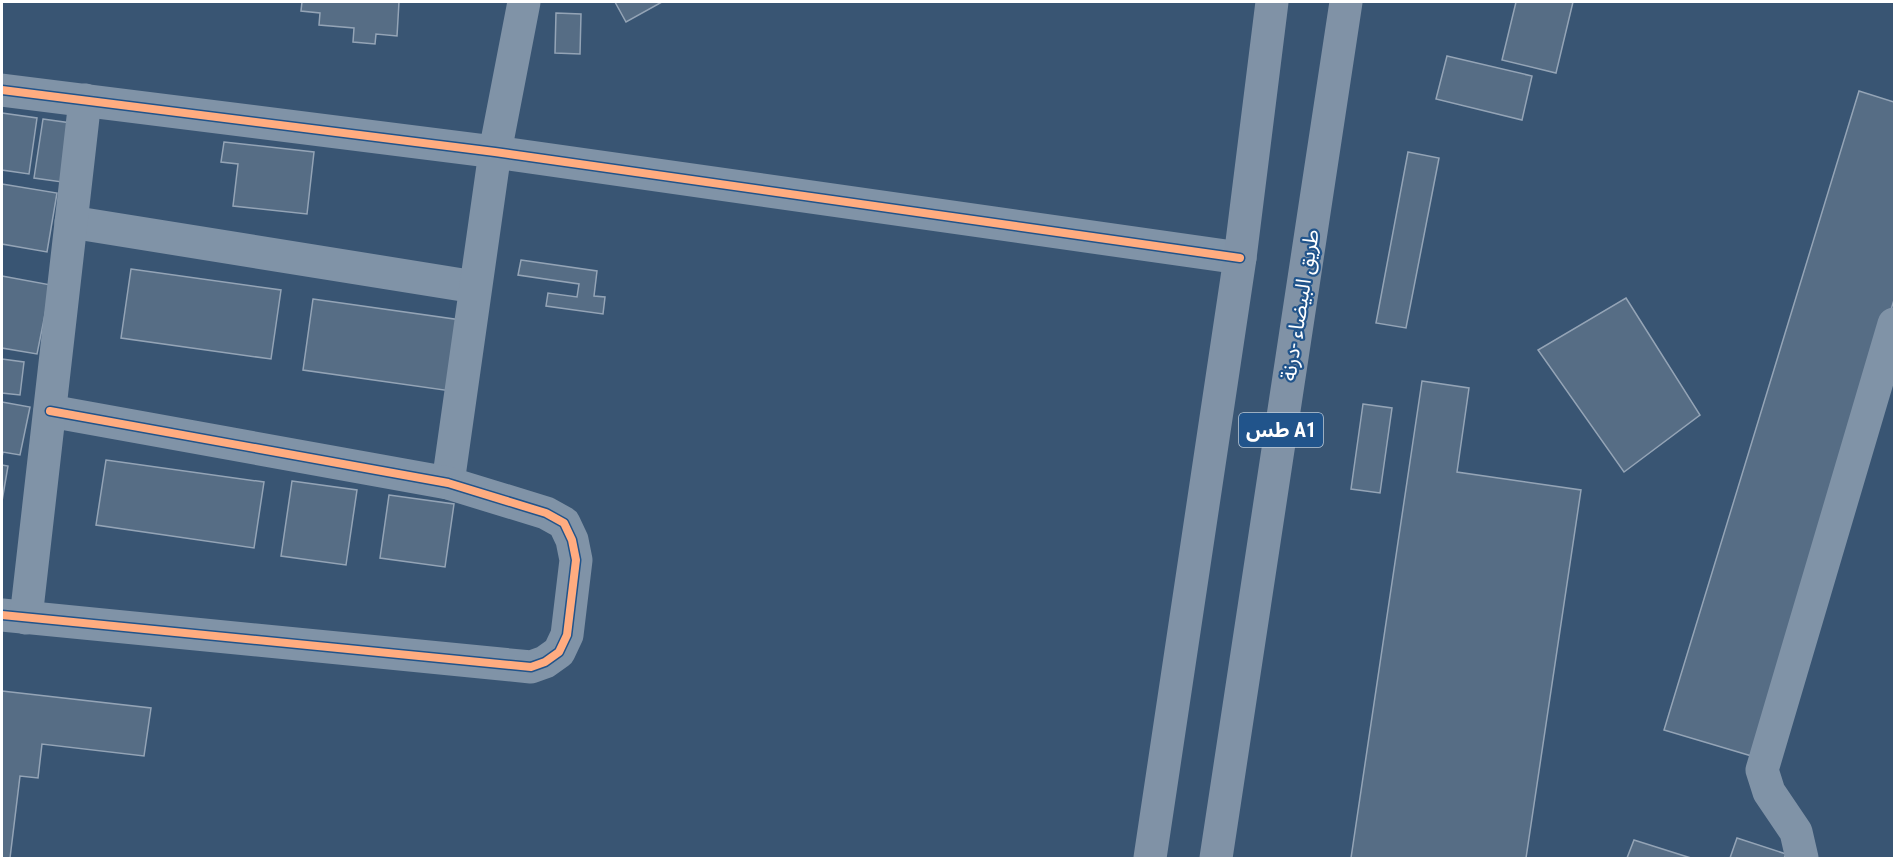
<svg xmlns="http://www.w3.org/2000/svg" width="1896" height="860" font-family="'Roboto Condensed','Noto Sans Arabic',sans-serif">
  <rect width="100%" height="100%" fill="#395573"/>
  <!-- building -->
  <g fill="#566d85" stroke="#94a4b6" stroke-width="1.5">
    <polygon points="302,2 399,2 397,36 376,34 375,44 353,42 354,28 319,25 320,13 301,11"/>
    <polygon points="615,2 662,2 626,22"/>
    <polygon points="1516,2 1573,2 1556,73 1502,60"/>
    <polygon points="556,13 581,14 580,54 555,53"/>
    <polygon points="1447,56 1532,76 1522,120 1436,99"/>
    <polygon points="1859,91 1894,102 1894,300 1755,757 1664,730"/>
    <polygon points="2,113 37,118 29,174 2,170"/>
    <polygon points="43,119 71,123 62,182 34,178"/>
    <polygon points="224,142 314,152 307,214 233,206 238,164 221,162"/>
    <polygon points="1408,152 1439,158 1406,328 1376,323"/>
    <polygon points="2,184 57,193 47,252 2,244"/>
    <polygon points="521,260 597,271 594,296 605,297 603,314 546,306 548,293 577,297 579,284 518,275"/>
    <polygon points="131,269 281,290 271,359 121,338"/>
    <polygon points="2,276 51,285 37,354 2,348"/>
    <polygon points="1626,298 1700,415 1624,472 1538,350"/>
    <polygon points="313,299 461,320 451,391 303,370"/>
    <polygon points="2,359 24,362 20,395 2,393"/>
    <polygon points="1422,381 1469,388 1457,472 1581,490 1526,858 1351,858"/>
    <polygon points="2,402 30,407 20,455 3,452 2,457"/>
    <polygon points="1363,404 1392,408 1380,493 1351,489"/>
    <polygon points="106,460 264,482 254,548 96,525"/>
    <polygon points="2,465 8,466 2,501"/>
    <polygon points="292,481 357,490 346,565 281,556"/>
    <polygon points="389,495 454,504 445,567 380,558"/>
    <polygon points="2,691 151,708 144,756 42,744 38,778 20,776 10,858 2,858"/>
    <polygon points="1737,838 1786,854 1784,858 1730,858"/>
    <polygon points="1634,840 1691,858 1627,858"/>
  </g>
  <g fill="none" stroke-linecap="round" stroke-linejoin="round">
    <!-- minor -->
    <g stroke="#8093a7" stroke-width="33">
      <polyline points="2,90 495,152 1240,258"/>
      <polyline points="71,222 475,287"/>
      <polyline points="448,483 495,152 524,2"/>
      <polyline points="2,615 531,667 545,662 559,652 567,635 576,560 572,540 564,523 546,513 448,483 50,411"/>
      <polyline points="26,618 85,100"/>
      <polyline points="1802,858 1796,832 1769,792 1762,770 1894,324"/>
    </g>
    <!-- highway -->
    <g stroke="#8092a6" stroke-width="33">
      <polyline points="1150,858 1240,258 1272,2"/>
      <polyline points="1216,858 1346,2"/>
    </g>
    <!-- cycleway casing -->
    <g stroke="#21548b" stroke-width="11">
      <g id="cycleway">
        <polyline points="2,90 495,152 1240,258"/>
        <polyline points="2,615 531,667 545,662 559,652 567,635 576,560 572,540 564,523 546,513 448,483 50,411"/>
      </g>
    </g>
    <!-- cycleway -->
    <use href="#cycleway" stroke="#ffac80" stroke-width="8"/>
  </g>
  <g text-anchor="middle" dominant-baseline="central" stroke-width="4.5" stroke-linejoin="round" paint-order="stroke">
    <!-- shield labels -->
    <rect fill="#21548b" stroke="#bcccdc" stroke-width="1.5" x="1239" y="413" width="84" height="34" rx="4.5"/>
    <g font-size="20" font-weight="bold" fill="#fff">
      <text x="1281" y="430">طس A1</text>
    </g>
    <!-- street labels -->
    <g font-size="21" fill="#fff" stroke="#21548b">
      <text transform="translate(1300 305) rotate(-81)">طريق البيضاء -درنة</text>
    </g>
  </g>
  <!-- border -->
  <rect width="1896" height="860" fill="none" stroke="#ffffff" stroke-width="6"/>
</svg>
